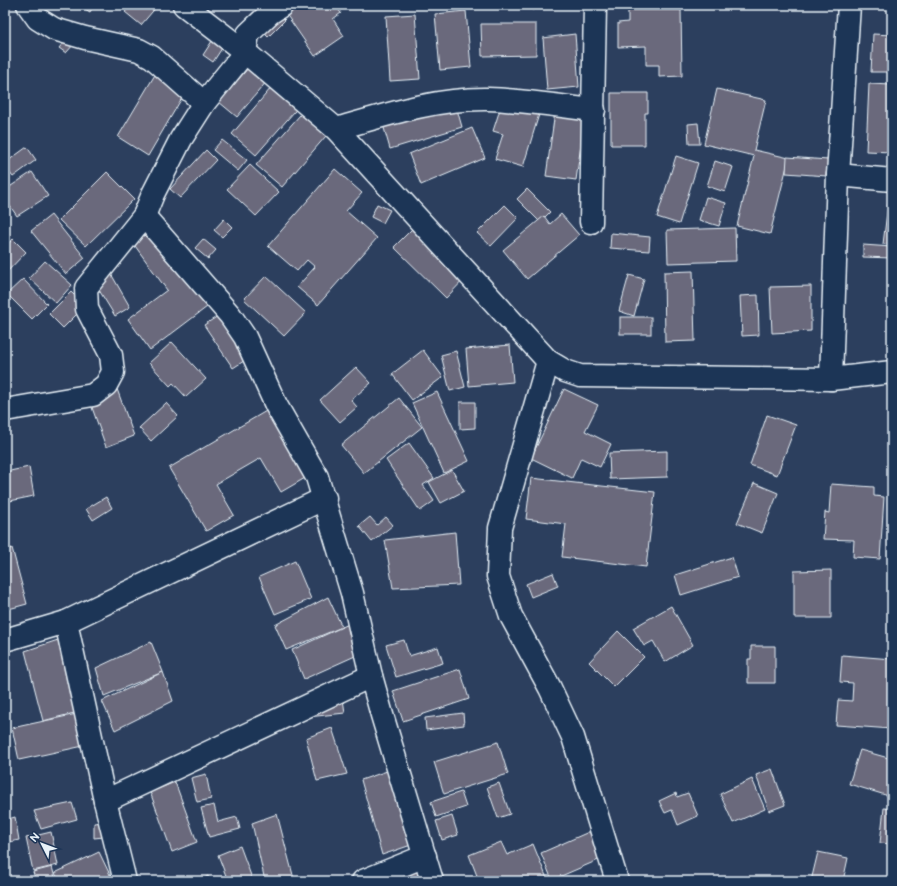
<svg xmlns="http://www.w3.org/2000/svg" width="897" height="886" font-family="'Balsamiq Sans',sans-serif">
  <rect width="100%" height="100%" fill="#2c3f5e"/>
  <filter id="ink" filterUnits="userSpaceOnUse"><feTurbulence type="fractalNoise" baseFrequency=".025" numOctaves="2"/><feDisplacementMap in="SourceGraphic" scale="8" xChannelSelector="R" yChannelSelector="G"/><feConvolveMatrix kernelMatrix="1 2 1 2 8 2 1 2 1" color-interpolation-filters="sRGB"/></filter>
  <g filter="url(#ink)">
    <!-- building -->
    <g fill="#6a697c" stroke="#e8f1f8">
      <polygon points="78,5 94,5 90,12"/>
      <polygon points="131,5 158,5 141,25 125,12"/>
      <polygon points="299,5 335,5 341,13 333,19 344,36 315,56 286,14"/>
      <polygon points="532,5 562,5 532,10"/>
      <polygon points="628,10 681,10 682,76 659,77 659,65 646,65 646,46 618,47 618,23 628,22"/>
      <polygon points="276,11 285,20 268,37 259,28"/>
      <polygon points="466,11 471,67 440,70 435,14"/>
      <polygon points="415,14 420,79 390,81 386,16"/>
      <polygon points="481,24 536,24 536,55 482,56"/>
      <polygon points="575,34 579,87 547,90 543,38"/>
      <polygon points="873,34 892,35 892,72 871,72"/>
      <polygon points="68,37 75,43 66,53 59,48"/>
      <polygon points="214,38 224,45 213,62 203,55"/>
      <polygon points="255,60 272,75 237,117 219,102"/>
      <polygon points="156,73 186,91 148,156 118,137"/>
      <polygon points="277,81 302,103 256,155 232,134"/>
      <polygon points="869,84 892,85 892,152 866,151"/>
      <polygon points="717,89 766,100 754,150 789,158 770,234 737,226 754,156 704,144"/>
      <polygon points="611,93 648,93 648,113 645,113 645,145 611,145"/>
      <polygon points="454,99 462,127 390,149 382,121"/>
      <polygon points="503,100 540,111 523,167 495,159 503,134 493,131"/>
      <polygon points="307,107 332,129 282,187 256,165"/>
      <polygon points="555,112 585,116 576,180 546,176"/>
      <polygon points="698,123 700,144 689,144 688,124"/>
      <polygon points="472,128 485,158 421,185 409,154"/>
      <polygon points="222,140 247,160 238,171 213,150"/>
      <polygon points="27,147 36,160 13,177 5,167 5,163"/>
      <polygon points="206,150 216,160 180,198 170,189"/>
      <polygon points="676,156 698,163 679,224 657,217"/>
      <polygon points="787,157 828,160 827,176 786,173"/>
      <polygon points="715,161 733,167 725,192 707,186"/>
      <polygon points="250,165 279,192 256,216 227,189"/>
      <polygon points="335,169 362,193 346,211 377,238 318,305 297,287 315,267 307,260 297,271 268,246"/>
      <polygon points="32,172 48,196 17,216 5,199 5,190"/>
      <polygon points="107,172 134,199 86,246 59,220"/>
      <polygon points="527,189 550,212 540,222 517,199"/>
      <polygon points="706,197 726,203 719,226 699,220"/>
      <polygon points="377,204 390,210 383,223 371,217"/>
      <polygon points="888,204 892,204 892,245 883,244"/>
      <polygon points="505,205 518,218 491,246 477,233"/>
      <polygon points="561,214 579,235 527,279 503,250 544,216 550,224"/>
      <polygon points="51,215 85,258 66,274 31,231"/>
      <polygon points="224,219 232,227 222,237 214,230"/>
      <polygon points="417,224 469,274 446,298 394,247"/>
      <polygon points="148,226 207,307 150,350 128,319 167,290 130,239"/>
      <polygon points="735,228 736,261 668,263 667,230"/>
      <polygon points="611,233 650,237 649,251 610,248"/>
      <polygon points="13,239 26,252 5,274 5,247"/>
      <polygon points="203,239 216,250 208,259 195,248"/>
      <polygon points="863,245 892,247 892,258 863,257"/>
      <polygon points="45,261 72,285 56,303 29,278"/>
      <polygon points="693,271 695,341 665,342 664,272"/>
      <polygon points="110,272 130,307 115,316 94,282"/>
      <polygon points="629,275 644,279 634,316 619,311"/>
      <polygon points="266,276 306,313 284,336 244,299"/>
      <polygon points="23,279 47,304 32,319 7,294"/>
      <polygon points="811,286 811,331 772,333 770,287"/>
      <polygon points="71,292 85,306 63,328 49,314"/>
      <polygon points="758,295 759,335 742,336 740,296"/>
      <polygon points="218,316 247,359 233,368 204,325"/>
      <rect x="620" y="317" width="31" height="17"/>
      <polygon points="172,342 206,379 186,397 173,383 170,386 149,363"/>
      <polygon points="510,345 513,382 469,386 466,349"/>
      <polygon points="423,350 443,377 412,400 392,374"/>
      <polygon points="456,351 465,387 450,391 441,355"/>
      <polygon points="356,367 371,383 351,400 357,407 340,422 320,400"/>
      <polygon points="117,389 134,436 106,447 89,399"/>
      <polygon points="564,389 598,405 585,431 611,444 600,467 581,458 572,478 531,458"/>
      <polygon points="437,392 469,461 444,473 412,403"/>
      <polygon points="399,398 422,427 364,473 341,445"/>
      <polygon points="460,402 475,402 475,428 460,429"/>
      <polygon points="166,403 178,416 151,441 139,428"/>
      <polygon points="273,407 312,474 281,492 261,458 216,484 234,515 206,531 169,468"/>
      <polygon points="767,415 796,425 777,475 750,465"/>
      <polygon points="409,443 434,478 423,485 434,501 420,511 386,460"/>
      <polygon points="667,451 667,477 610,479 609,453"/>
      <polygon points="29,467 34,496 5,502 5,472"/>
      <polygon points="452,470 464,491 441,503 429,482"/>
      <polygon points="531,478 655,492 646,567 562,557 566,524 526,519"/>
      <polygon points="754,483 778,493 762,533 737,523"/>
      <polygon points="831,484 874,487 874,496 884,497 880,559 853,557 854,540 823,539 825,512 829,513"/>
      <polygon points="106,497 112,508 93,520 86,509"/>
      <polygon points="370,517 377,525 386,517 393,525 372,542 359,526"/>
      <polygon points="455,532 459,585 393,588 385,540"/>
      <polygon points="12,548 27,604 5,610 5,550"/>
      <polygon points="732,557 738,577 681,595 675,575"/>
      <polygon points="295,561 311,599 275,614 259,577"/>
      <polygon points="831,570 831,618 794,618 794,571"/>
      <polygon points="553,573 558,586 531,597 526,584"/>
      <polygon points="328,597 342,627 286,650 275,625"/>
      <polygon points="671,606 693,645 665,662 653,641 644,646 633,628"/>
      <polygon points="351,623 364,652 304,679 292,650"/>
      <polygon points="618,631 644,657 614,687 589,662"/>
      <polygon points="61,639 78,712 43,721 25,651"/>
      <polygon points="404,640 409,656 438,647 443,663 396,677 386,645"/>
      <polygon points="151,642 163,672 104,696 96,668"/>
      <polygon points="751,646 775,646 775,683 748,683 748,659 751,659"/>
      <polygon points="842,655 892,659 892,729 836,725 838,700 852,701 853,683 840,682"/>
      <polygon points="460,669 469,699 403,721 393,691"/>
      <polygon points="163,672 173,701 115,730 102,701"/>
      <polygon points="343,699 345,713 308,717"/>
      <polygon points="81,713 88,745 19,760 12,728"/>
      <polygon points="463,713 464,725 426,730 425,718"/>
      <polygon points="332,728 347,774 317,781 306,738"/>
      <polygon points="498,742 508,774 444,794 434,762"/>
      <polygon points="860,750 892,759 892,797 849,784"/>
      <polygon points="772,769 785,805 769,811 756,775"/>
      <polygon points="390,770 414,844 382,855 361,780"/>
      <polygon points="206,774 211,799 197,802 191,778"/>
      <polygon points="752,779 765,809 733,823 720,794"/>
      <polygon points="175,782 197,842 172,852 150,792"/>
      <polygon points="499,783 510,814 498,818 487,787"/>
      <polygon points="461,792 466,807 436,817 431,802"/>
      <polygon points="676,793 677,797 688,793 698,816 678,825 672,810 665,813 659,801"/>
      <polygon points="72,803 77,819 41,829 34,811"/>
      <polygon points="214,805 218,822 237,817 240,829 209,837 201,808"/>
      <polygon points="884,808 892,809 892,844 880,843"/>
      <polygon points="277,814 294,879 290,881 265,881 252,823"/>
      <polygon points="452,816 458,835 442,840 436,821"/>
      <polygon points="15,817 19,840 5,843 5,820"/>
      <polygon points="103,822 104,837 94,838 94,823"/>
      <polygon points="591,831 603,858 552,880 541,853"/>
      <polygon points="51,832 58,865 33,871 26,838"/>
      <polygon points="501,842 507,855 533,844 548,881 479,881 469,855"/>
      <polygon points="240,846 253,881 228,881 218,855"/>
      <polygon points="99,852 113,881 59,881 55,873"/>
      <polygon points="818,852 848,858 843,881 811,881"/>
      <polygon points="52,867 56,881 36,881 33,872"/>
      <polygon points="421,870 424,881 405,881 403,874"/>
      <polygon points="208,876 210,881 198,881"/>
    </g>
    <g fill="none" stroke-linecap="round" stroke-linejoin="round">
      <!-- minor casing -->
      <g stroke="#e8f1f8" stroke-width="25">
        <g id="minor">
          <polyline points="28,5 38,19 54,29 85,38 139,50 152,57 204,103"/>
          <polyline points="184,5 245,52 336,129 548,361 565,371 580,376 831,379 892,372"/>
          <path d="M 336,129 C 385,115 436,98 488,99 C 523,100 559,106 594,110"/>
          <polyline points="838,175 892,180"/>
          <polyline points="144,216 230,315 245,337 276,405 317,477 352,593 371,676 382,715 432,881"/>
          <polyline points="591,222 595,5"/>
          <polyline points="548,361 500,528 498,576 511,616 550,688 573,737 617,881"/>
          <polyline points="831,379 838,175 849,5"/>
          <polyline points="5,410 93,395 106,385 113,372 111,355 87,309 86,288 144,216 153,194 181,139 204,103 245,52 248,34 270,13 282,5"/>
          <polyline points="66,622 105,801 125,881"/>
          <polyline points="5,640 66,622 325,498"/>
          <polyline points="105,801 371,676"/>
          <polyline points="363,881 425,856"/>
        </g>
      </g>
      <!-- minor -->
      <use href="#minor" stroke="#1d3557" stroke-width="22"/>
    </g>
  </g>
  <!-- margin -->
  <rect width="897" height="886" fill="none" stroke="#1d3557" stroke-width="20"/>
  <rect x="10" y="10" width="877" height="866" fill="none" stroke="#e8f1f8" stroke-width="1.5" filter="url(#ink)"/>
  <!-- north arrow -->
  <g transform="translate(42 844) rotate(312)" stroke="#1d3557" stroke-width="3" paint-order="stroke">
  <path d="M0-3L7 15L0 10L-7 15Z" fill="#e8f1f8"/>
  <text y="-6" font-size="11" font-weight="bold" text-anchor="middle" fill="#e8f1f8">N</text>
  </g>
</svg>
